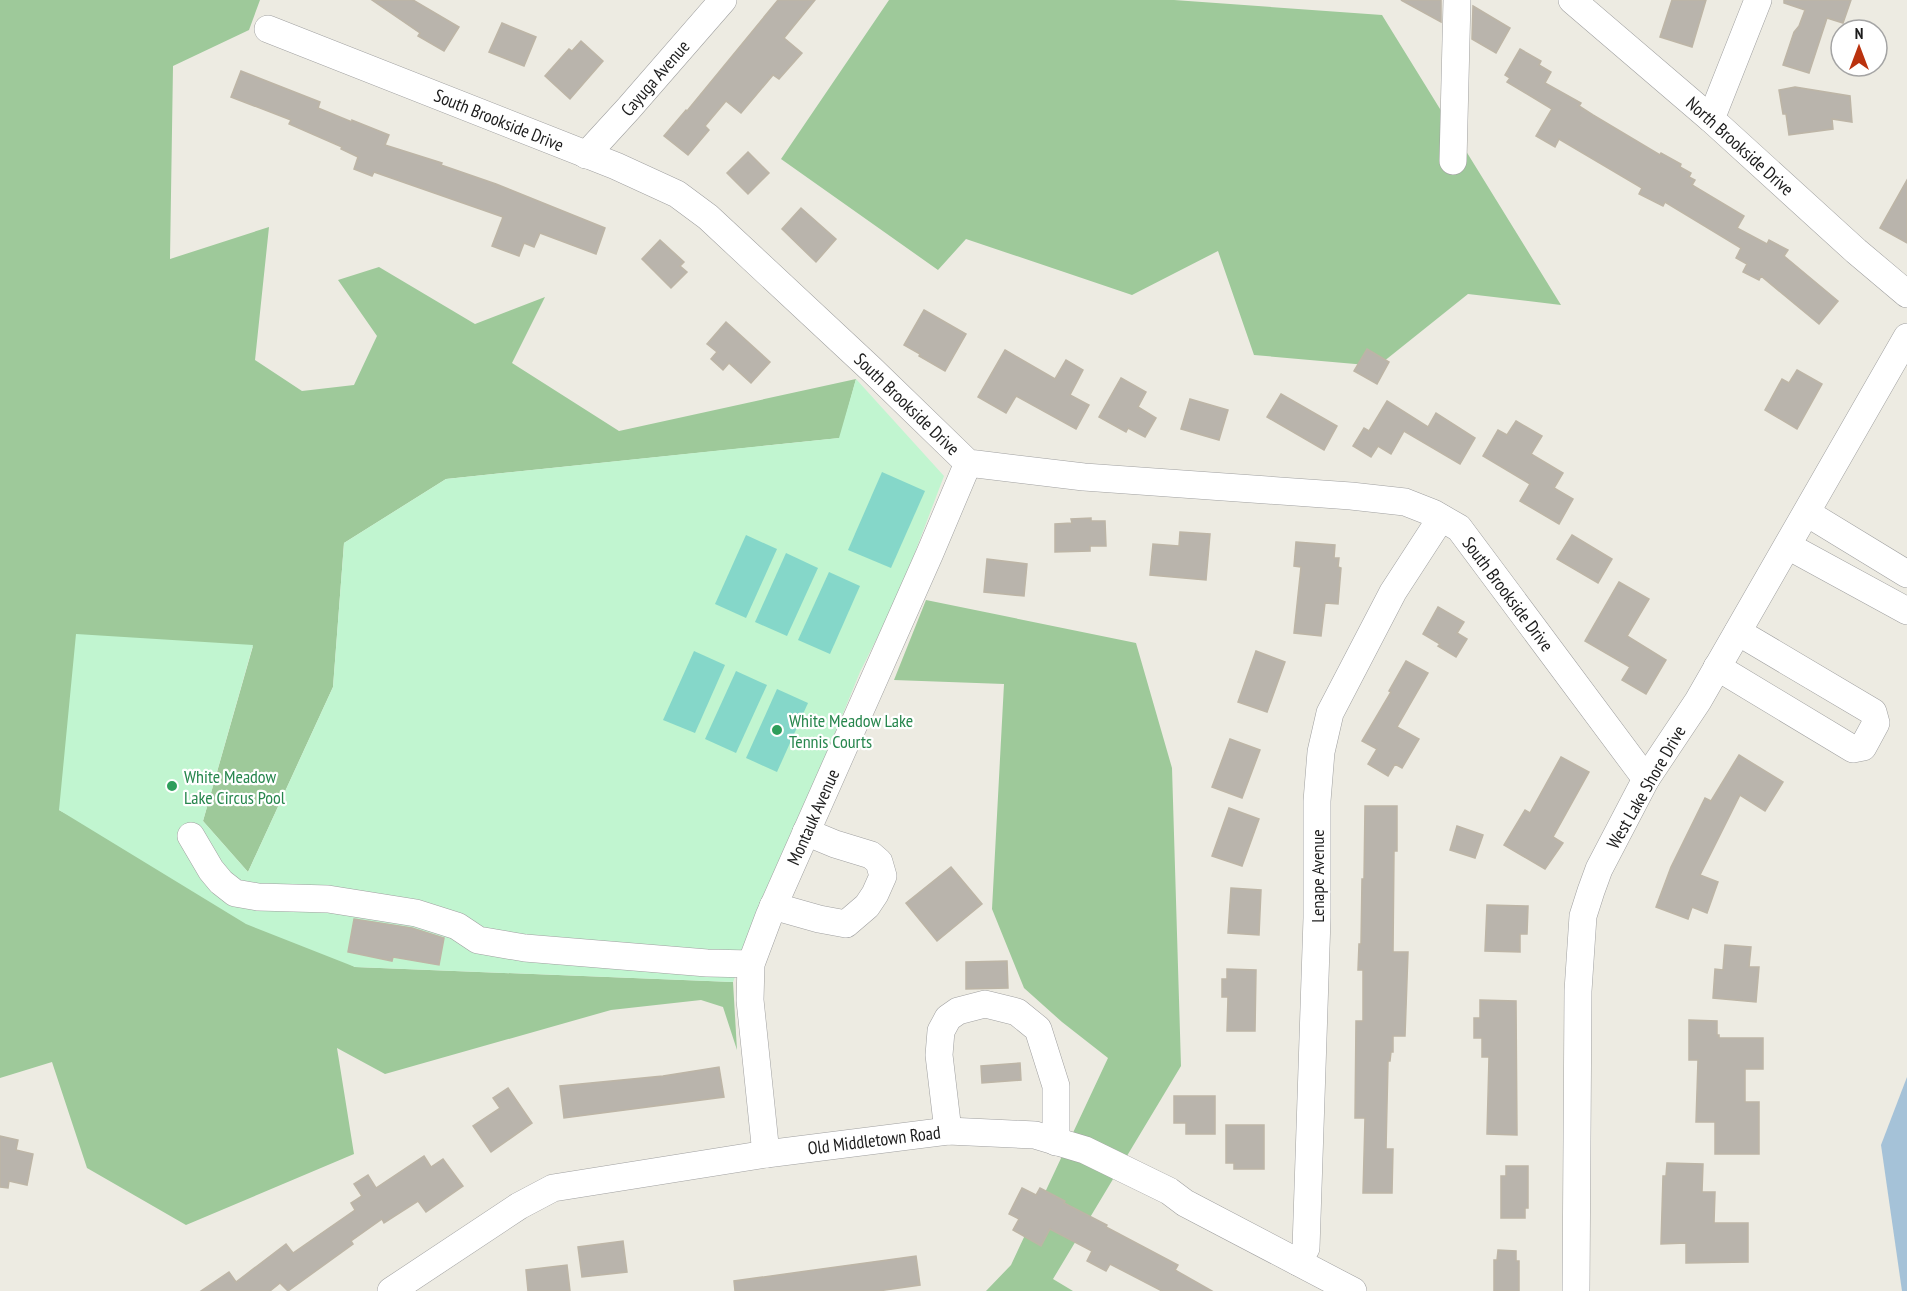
<svg xmlns="http://www.w3.org/2000/svg" width="1907" height="1291" font-family="'PT Sans Narrow',sans-serif">
  <rect width="100%" height="100%" fill="#edebe2"/>
  <!-- forest -->
  <g fill="#9ec99a">
    <polygon points="0,0 260,0 249,30 173,66 170,259 269,227 255,360 302,391 354,385 377,336 338,280 379,267 475,324 545,297 512,363 619,431 856,379 840,438 446,479 344,543 333,687 248,872 203,821 253,646 59,810 355,967 733,982 737,1050 723,1007 701,1000 611,1010 385,1074 337,1048 354,1154 186,1225 87,1168 52,1062 0,1078"/>
    <polygon points="889,0 1174,0 1382,15 1561,305 1468,294 1378,366 1254,355 1218,251 1132,295 966,239 938,270 781,159"/>
    <polygon points="926,600 1136,643 1172,768 1181,1066 1053,1279 1073,1291 986,1291 1011,1265 1108,1058 1062,1022 1024,988 992,909 1004,684 894,680"/>
  </g>
  <!-- park -->
  <polygon fill="#c1f5d0" points="856,379 944,476 900,592 860,672 733,982 355,967 246,924 59,810 76,634 253,645 203,821 248,872 333,687 344,543 446,479 839,438"/>
  <!-- pitch -->
  <g fill="#85d7c9">
    <polygon points="882,472 925,491 891,568 848,550"/>
    <polygon points="746,535 777,549 746,618 715,604"/>
    <polygon points="786,553 818,568 787,636 755,622"/>
    <polygon points="829,572 860,586 830,654 798,640"/>
    <polygon points="694,651 725,665 695,733 663,720"/>
    <polygon points="736,671 767,685 736,753 705,739"/>
    <polygon points="777,689 808,703 777,772 746,758"/>
  </g>
  <!-- water -->
  <polygon fill="#a5c2d8" points="1907,1077 1907,1291 1902,1291 1881,1145"/>
  <!-- building -->
  <g fill="#b9b4ac" stroke="#bdb5a6" stroke-width="1.5">
    <polygon points="372,0 413,0 459,27 444,51 418,36 420,33"/>
    <polygon points="778,0 815,0 784,38 802,53 779,79 773,75 741,113 726,101 705,126 709,130 688,155 664,136 686,110 687,111"/>
    <polygon points="1401,0 1441,0 1441,22"/>
    <polygon points="1672,0 1706,0 1692,47 1660,37"/>
    <polygon points="1784,0 1851,0 1843,23 1827,18 1809,73 1783,65 1794,32 1799,26 1805,10 1784,3"/>
    <polygon points="1473,6 1510,28 1496,53 1472,39"/>
    <polygon points="502,23 536,37 524,66 489,52"/>
    <polygon points="581,41 603,61 570,99 545,76 569,49 572,51"/>
    <polygon points="1520,49 1541,61 1539,65 1551,72 1545,83 1581,103 1579,106 1593,115 1660,155 1661,153 1681,164 1680,167 1691,173 1689,177 1695,180 1692,185 1744,216 1737,228 1767,244 1769,240 1788,250 1784,256 1838,301 1819,324 1761,276 1759,280 1743,272 1747,264 1736,258 1741,248 1665,202 1663,206 1639,194 1642,188 1559,139 1555,147 1536,136 1552,109 1507,82 1510,78 1505,75"/>
    <polygon points="241,71 320,102 318,108 352,122 352,120 389,135 385,145 442,163 441,165 496,184 605,228 596,254 540,233 534,247 524,243 519,256 492,246 503,217 374,172 372,176 354,169 358,157 341,149 342,147 289,124 291,120 231,97"/>
    <polygon points="1795,87 1850,96 1852,122 1832,119 1833,129 1789,135 1786,114 1783,114 1779,90"/>
    <polygon points="748,152 769,173 748,194 727,173"/>
    <polygon points="1907,180 1907,243 1880,228"/>
    <polygon points="801,208 836,239 816,262 782,229"/>
    <polygon points="660,240 684,262 680,266 687,272 671,288 642,259"/>
    <polygon points="924,310 966,334 945,371 919,356 920,354 904,345"/>
    <polygon points="726,322 770,362 751,383 729,363 723,370 711,359 717,352 707,344"/>
    <polygon points="1367,349 1389,362 1377,384 1354,371"/>
    <polygon points="1005,350 1055,379 1066,360 1083,370 1070,395 1089,405 1076,429 1016,396 1006,413 978,397"/>
    <polygon points="1797,370 1822,384 1797,429 1765,410 1782,379 1789,383"/>
    <polygon points="1121,378 1146,392 1138,407 1156,418 1145,437 1128,428 1126,432 1099,417"/>
    <polygon points="1281,394 1337,426 1324,450 1267,417"/>
    <polygon points="1190,399 1228,410 1219,440 1181,429"/>
    <polygon points="1387,401 1428,427 1436,413 1475,438 1460,464 1404,431 1391,454 1378,446 1371,457 1353,446 1364,428 1369,431"/>
    <polygon points="1516,421 1542,436 1531,454 1563,473 1554,488 1573,499 1559,524 1520,501 1530,484 1483,456 1498,430 1507,435"/>
    <polygon points="1091,518 1091,521 1105,521 1106,546 1090,546 1090,551 1055,552 1055,524 1072,523 1071,519"/>
    <polygon points="1180,532 1210,534 1206,580 1150,575 1153,544 1179,546"/>
    <polygon points="1572,535 1612,559 1598,583 1557,559"/>
    <polygon points="1296,542 1335,545 1334,558 1339,558 1338,567 1341,568 1338,604 1325,603 1321,636 1294,633 1301,567 1294,566"/>
    <polygon points="987,559 1027,564 1024,596 984,592"/>
    <polygon points="1619,582 1649,599 1627,636 1666,660 1646,694 1622,680 1630,667 1585,641"/>
    <polygon points="1438,607 1464,622 1457,633 1467,639 1456,657 1438,646 1440,644 1423,634"/>
    <polygon points="1256,651 1285,662 1267,712 1238,702"/>
    <polygon points="1406,661 1428,673 1397,727 1419,739 1402,768 1395,764 1388,776 1368,764 1377,749 1362,741 1391,692 1389,691"/>
    <polygon points="1230,739 1260,750 1242,798 1212,787"/>
    <polygon points="1739,755 1783,782 1765,811 1740,795 1700,875 1718,882 1707,913 1692,907 1688,919 1656,907 1671,867 1705,798 1711,801"/>
    <polygon points="1561,757 1589,772 1553,837 1563,843 1545,869 1504,845 1525,810 1530,813"/>
    <polygon points="1365,806 1397,806 1397,851 1394,851 1393,952 1408,952 1405,1036 1393,1036 1393,1052 1391,1052 1390,1061 1388,1061 1386,1149 1393,1149 1392,1193 1363,1193 1365,1118 1355,1118 1356,1021 1363,1021 1363,970 1358,970 1359,944 1361,944 1362,879 1364,879"/>
    <polygon points="1229,808 1259,819 1242,866 1212,856"/>
    <polygon points="1457,826 1483,835 1475,858 1450,850"/>
    <polygon points="951,867 982,904 937,941 906,903"/>
    <polygon points="1231,888 1261,890 1259,935 1228,933"/>
    <polygon points="1487,905 1528,906 1527,934 1520,934 1520,952 1485,951"/>
    <polygon points="354,919 412,928 444,938 439,965 393,957 392,961 348,952"/>
    <polygon points="1725,945 1751,947 1749,967 1759,967 1756,1002 1713,998 1715,969 1723,970"/>
    <polygon points="1007,961 1008,988 966,989 966,962"/>
    <polygon points="1227,969 1256,970 1255,1031 1227,1031 1228,997 1222,997 1222,979 1227,979"/>
    <polygon points="1480,1000 1516,1001 1517,1135 1487,1134 1489,1057 1482,1057 1482,1038 1474,1038 1474,1018 1480,1018"/>
    <polygon points="1689,1020 1717,1021 1717,1035 1719,1035 1719,1038 1763,1038 1763,1069 1745,1069 1745,1102 1759,1102 1759,1154 1715,1154 1715,1122 1696,1122 1698,1060 1689,1060"/>
    <polygon points="1020,1063 1021,1080 982,1083 981,1066"/>
    <polygon points="719,1067 724,1097 564,1118 560,1086 663,1076"/>
    <polygon points="508,1088 532,1123 491,1152 473,1126 500,1108 493,1098"/>
    <polygon points="1174,1096 1215,1096 1215,1134 1186,1134 1186,1123 1174,1123"/>
    <polygon points="1226,1125 1264,1125 1264,1169 1234,1169 1234,1163 1226,1163"/>
    <polygon points="0,1136 18,1140 16,1150 33,1154 27,1185 9,1181 8,1188 0,1187"/>
    <polygon points="424,1156 431,1167 443,1159 463,1186 426,1212 418,1201 384,1223 382,1219 351,1241 353,1244 288,1291 280,1283 270,1291 201,1291 229,1272 236,1282 286,1244 293,1253 355,1210 351,1203 362,1196 354,1184 368,1175 376,1188"/>
    <polygon points="1667,1163 1703,1164 1702,1192 1715,1192 1714,1223 1748,1223 1748,1262 1686,1263 1686,1243 1661,1244 1663,1176 1666,1176"/>
    <polygon points="1506,1166 1528,1166 1528,1208 1525,1208 1525,1218 1501,1218 1501,1176 1506,1176"/>
    <polygon points="1022,1188 1036,1195 1040,1188 1065,1201 1064,1203 1107,1225 1106,1227 1178,1265 1175,1270 1212,1291 1162,1291 1110,1264 1106,1271 1087,1261 1092,1251 1050,1229 1041,1246 1013,1230 1019,1219 1009,1214"/>
    <polygon points="623,1241 627,1272 582,1277 578,1247"/>
    <polygon points="1498,1250 1516,1251 1516,1261 1519,1261 1519,1291 1494,1291 1494,1260 1497,1260"/>
    <polygon points="916,1256 920,1285 878,1291 735,1291 734,1281"/>
    <polygon points="567,1265 570,1291 528,1291 526,1270"/>
  </g>
  <g fill="none" stroke-linecap="round" stroke-linejoin="round">
    <!-- minor casing -->
    <g stroke="#a0a0a0" stroke-width="28">
      <g id="minor">
        <polyline points="1572,0 1711,119 1856,251 1907,294"/>
        <polyline points="268,29 616,166 677,194 708,217 871,369 968,463 1084,477 1351,496 1405,502 1433,513 1459,528 1646,779"/>
        <polyline points="1711,119 1758,0"/>
        <polyline points="586,155 629,108 723,0"/>
        <polyline points="1453,161 1457,0"/>
        <polyline points="1807,513 1907,574"/>
        <polyline points="1788,546 1907,611"/>
        <polyline points="1717,667 1853,749 1863,747 1876,723 1873,712 1738,632"/>
        <polyline points="191,836 211,870 221,882 235,893 258,897 328,899 416,913 457,926 478,940 525,948 707,963 751,964"/>
        <polyline points="773,906 819,919 846,924 867,906 875,894 883,876 879,862 871,855 835,844 806,832"/>
        <polyline points="948,1131 939,1055 941,1031 948,1018 958,1011 985,1004 1017,1012 1038,1029 1056,1086 1056,1142"/>
        <polyline points="766,1154 750,1000 751,964 769,916 930,553 968,463"/>
        <polyline points="1298,1262 1306,1248 1317,918 1317,801 1321,752 1330,713 1393,592 1441,518"/>
        <polyline points="391,1291 519,1206 553,1188 766,1154 948,1131 1035,1135 1085,1150 1169,1191 1185,1203 1353,1291"/>
        <polyline points="1576,1291 1578,991 1583,916 1591,891 1599,869 1646,779 1698,701 1907,337"/>
      </g>
    </g>
    <!-- minor -->
    <use href="#minor" stroke="#fff" stroke-width="27"/>
  </g>
  <!-- markers -->
  <g fill="#2e9e5b" stroke="#fff" stroke-width="2">
    <circle cx="777" cy="730" r="6"/>
    <circle cx="172" cy="786" r="6"/>
  </g>
  <g text-anchor="middle" dominant-baseline="central" stroke-width="4.5" stroke-linejoin="round" paint-order="stroke">
    <!-- street labels -->
    <g font-size="18" fill="#1c1c1c" stroke="#fff">
      <text transform="translate(655 78) rotate(-49)">Cayuga Avenue</text>
      <text transform="translate(499 120) rotate(22)">South Brookside Drive</text>
      <text transform="translate(1740 146) rotate(42)">North Brookside Drive</text>
      <text transform="translate(907 404) rotate(44)">South Brookside Drive</text>
      <text transform="translate(1508 594) rotate(53)">South Brookside Drive</text>
      <text transform="translate(1646 787) rotate(-60)">West Lake Shore Drive</text>
      <text transform="translate(813 817) rotate(-66)">Montauk Avenue</text>
      <text transform="translate(1317 876) rotate(-90)">Lenape Avenue</text>
      <text transform="translate(874 1140) rotate(-7)">Old Middletown Road</text>
    </g>
    <!-- leisure labels -->
    <g font-size="18" fill="#27864d" stroke="#fff" text-anchor="start">
      <text x="789" y="720">White Meadow Lake<tspan x="789" dy="21">Tennis Courts</tspan></text>
      <text x="184" y="776">White Meadow<tspan x="184" dy="21">Lake Circus Pool</tspan></text>
    </g>
  </g>
  <!-- north arrow -->
  <g transform="translate(1859 48)"><circle r="28" fill="#ffffff" stroke="#a4a4a4" stroke-width="1.5"/>
  <path d="M0-4.5L10 22L0 15L-10 22Z" fill="#ba320e"/>
  <text y="-9" font-size="16" font-weight="bold" text-anchor="middle" fill="#1c1c1c">N</text>
  </g>
</svg>
